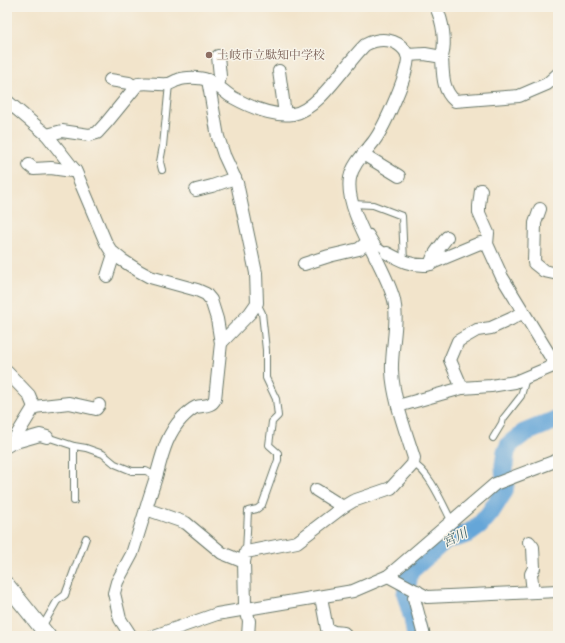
<svg xmlns="http://www.w3.org/2000/svg" width="565" height="643" font-family="'IM FELL Great Primer','Noto Serif JP',serif">
  <rect width="100%" height="100%" fill="#f7f3e8"/>
  <filter id="ink" filterUnits="userSpaceOnUse"><feTurbulence type="fractalNoise" baseFrequency=".025" numOctaves="2"/><feDisplacementMap in="SourceGraphic" scale="8" xChannelSelector="R" yChannelSelector="G"/><feConvolveMatrix kernelMatrix="1 2 1 2 8 2 1 2 1" color-interpolation-filters="sRGB"/></filter>
  <filter id="wash" filterUnits="userSpaceOnUse"><feTurbulence type="fractalNoise" baseFrequency=".012" numOctaves="4" result="noise"/><feDisplacementMap in="SourceGraphic" scale="16" xChannelSelector="R" yChannelSelector="G"/><feGaussianBlur stdDeviation="0.9" result="paint"/><feColorMatrix in="noise" values="0 0 0 0 0 0 0 0 0 0 0 0 0 0 0 0 0 1.4 0 .05"/><feComposite in="paint" operator="in"/></filter>
  <g filter="url(#wash)">
    <rect width="100%" height="100%" fill="#f2e4cb"/>
    <g fill="none" stroke-linecap="round" stroke-linejoin="round">
      <!-- river -->
      <polyline stroke="#65a6d8" stroke-width="19" points="416,636 413,619 406,594 409,572 446,539 458,537 469,533 480,525 490,513 504,491 505,485 504,465 506,452 510,444 524,433 558,419"/>
    </g>
  </g>
  <g filter="url(#ink)">
    <g fill="none" stroke-linecap="round" stroke-linejoin="round">
      <!-- service casing -->
      <g stroke="#697769" stroke-width="8">
        <g id="service">
          <polyline points="162,170 160,162 163,146 169,84"/>
          <polyline points="352,204 373,205 402,216 404,262"/>
          <polyline points="366,235 370,233 378,246 387,253"/>
          <polyline points="47,437 74,446 74,501"/>
          <polyline points="493,438 502,423 503,419 521,396 526,378"/>
          <polyline points="74,446 86,448 103,454 115,464 132,471 146,471 156,476"/>
          <path d="M 413,464 C 429,470 444,507 452,522"/>
          <polyline points="246,552 248,511 257,509 262,505 278,460 278,453 269,445 272,422 278,416 276,399 266,378 266,350 262,313 257,303"/>
          <polyline points="42,627 57,601 65,595 86,538"/>
        </g>
      </g>
      <!-- minor casing -->
      <g stroke="#697769" stroke-width="14">
        <g id="minor">
          <path d="M 436,7 C 443,22 446,41 442,57"/>
          <path d="M 407,55 L 425,54 L 442,57 C 443,74 442,90 455,101 L 519,96 L 547,84 L 558,74"/>
          <polyline points="218,56 220,76 218,87"/>
          <polyline points="279,71 285,114"/>
          <polyline points="110,80 129,83 135,87"/>
          <polyline points="208,80 218,137 224,155 237,183 256,273 257,303 250,313 221,343"/>
          <path d="M 7,101 L 47,135 L 76,172 L 106,243 L 111,251 L 122,260 L 139,271 L 150,277 L 197,290 L 206,294 L 211,300 L 217,319 L 221,343 L 215,399 C 211,407 204,405 196,407 C 192,409 185,415 182,418 C 166,435 162,456 156,477 C 153,487 149,498 146,509 L 186,523 L 222,553 L 244,562 L 245,604 L 249,621 L 248,636"/>
          <path d="M 47,135 L 62,131 L 89,135 L 97,133 L 107,122 L 138,84 C 148,82 157,85 168,84 C 171,84 174,81 178,80 C 185,77 200,77 207,80 C 217,84 224,92 232,97 C 250,107 272,117 293,114 C 319,110 346,63 365,45 C 368,43 371,42 375,41 C 387,38 401,42 407,54 C 413,66 383,129 374,141 C 366,152 353,163 350,178 C 344,213 385,264 394,300 C 399,321 391,349 392,371 C 393,398 406,432 414,458 L 413,464 L 391,488 L 353,501 L 343,507 L 297,542 L 246,552 L 244,562"/>
          <polyline points="363,154 399,176"/>
          <polyline points="29,165 34,169 51,168 72,171 75,170"/>
          <polyline points="196,190 212,186 235,178"/>
          <polyline points="481,190 479,206 479,213 488,233 487,244 502,277 555,364"/>
          <polyline points="540,209 535,223 534,263 544,271 558,274"/>
          <path d="M 387,253 C 400,260 411,266 427,265 L 480,243 L 487,244"/>
          <polyline points="304,264 329,256 359,249 369,241"/>
          <path d="M 431,264 C 431,256 442,245 447,237"/>
          <polyline points="107,276 114,254"/>
          <polyline points="7,372 29,395 34,407"/>
          <polyline points="462,388 450,360 458,341 477,330 491,328 511,319 523,312"/>
          <polyline points="398,406 462,388 491,386 515,382 558,364"/>
          <polyline points="12,443 40,435 47,437"/>
          <polyline points="7,446 12,443 34,407 69,403 96,409 99,405"/>
          <polyline points="316,490 343,507"/>
          <polyline points="529,542 533,547 534,568 531,574 533,592"/>
          <polyline points="388,576 427,597 558,591"/>
          <polyline points="417,591 414,598 424,636"/>
          <polyline points="321,597 327,629 334,632 344,633"/>
          <polyline points="131,636 120,619 114,593 117,582 132,554 146,509"/>
          <polyline points="154,636 217,614 353,591 388,576 495,484 558,460"/>
        </g>
      </g>
      <!-- tertiary casing -->
      <g stroke="#697769" stroke-width="17">
        <polyline id="tertiary" points="7,585 48,636"/>
      </g>
      <!-- service -->
      <use href="#service" stroke="#fff" stroke-width="6"/>
      <!-- minor -->
      <use href="#minor" stroke="#fff" stroke-width="12"/>
      <!-- tertiary -->
      <use href="#tertiary" stroke="#fff" stroke-width="15"/>
    </g>
  </g>
  <!-- markers -->
  <circle fill="#8d6e63" stroke="#f7f3e8" stroke-width="1.5" cx="209" cy="55" r="4"/>
  <g text-anchor="middle" dominant-baseline="central" stroke-width="3" stroke-linejoin="round" paint-order="stroke">
    <!-- education labels -->
    <g font-size="12" fill="#785e54" stroke="#f7f3e8" text-anchor="start">
      <text x="217" y="55">土岐市立駄知中学校</text>
    </g>
    <!-- water labels -->
    <g font-size="13" font-style="italic" fill="#345c65" stroke="#f7f3e8">
      <text transform="translate(455 538) rotate(-26)">宮川</text>
    </g>
  </g>
  <!-- margin -->
  <rect width="565" height="643" fill="none" stroke="#f7f3e8" stroke-width="24"/>
</svg>
